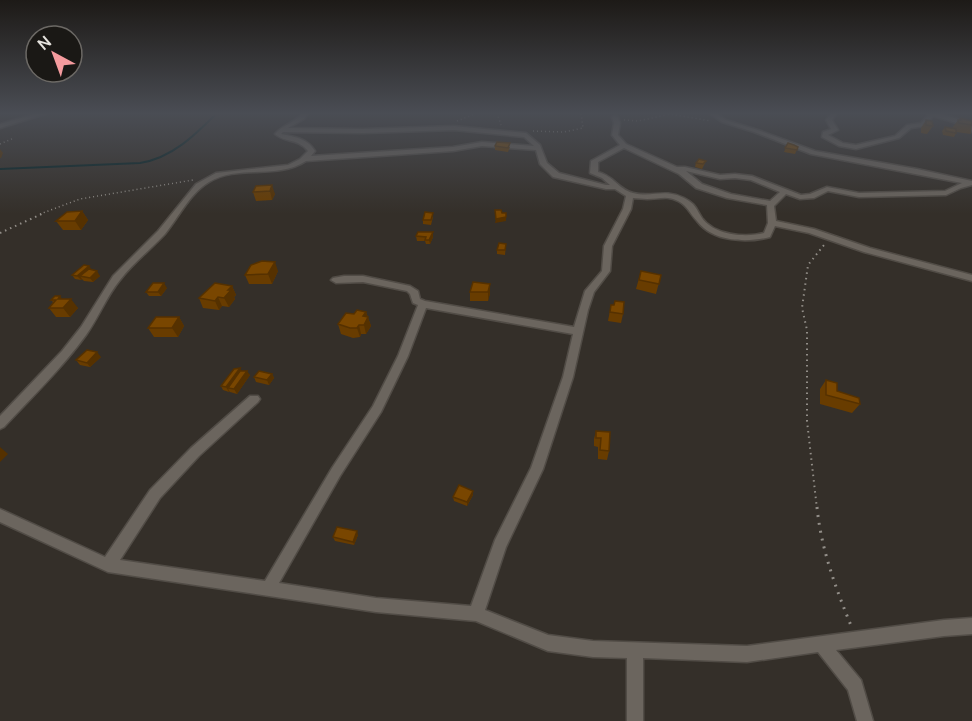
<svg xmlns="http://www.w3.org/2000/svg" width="972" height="721" font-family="Manrope,sans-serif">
  <rect width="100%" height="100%" fill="#342f29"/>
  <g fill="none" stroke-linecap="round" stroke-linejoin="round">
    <!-- stream -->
    <path stroke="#002124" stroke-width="2" d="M 0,169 L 140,163 C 172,158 195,135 217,113"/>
    <!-- minor casing -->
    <g stroke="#514c46" stroke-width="3">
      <g id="minor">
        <polygon points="38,113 48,113 0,128 0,124"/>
        <path d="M 302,113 L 308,113 L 304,119 L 288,128 L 363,129 L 454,126 L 526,133 L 540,145 L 547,163 L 559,173 L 606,185 L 610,185 L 602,178 L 590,173 L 591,161 L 620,145 L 612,135 L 614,123 L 612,117 L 615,115 L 618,117 L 620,123 L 618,135 L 626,144 L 677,167 L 685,167 L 720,175 L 735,174 L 752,176 L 801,195 L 810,194 L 827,187 L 859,193 L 945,191 L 962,183 L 811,154 L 754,132 L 722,122 L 709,113 L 716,113 L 726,120 L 758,130 L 815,151 L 917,169 L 972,181 L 972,185 L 961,188 L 946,195 L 859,197 L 828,191 L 814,198 L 800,199 L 786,194 L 774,206 L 776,221 L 814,229 L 870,248 L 972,275 L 972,281 L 864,252 L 809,233 L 775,226 L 770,237 C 747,243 713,242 697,221 C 690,214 688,206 678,201 C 667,195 659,199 647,199 C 643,199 638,198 633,198 L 631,209 L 612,246 L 610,271 L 594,292 L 588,310 L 573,377 L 543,469 L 506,547 L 485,610 L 548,635 L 593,641 L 747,646 L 944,620 L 972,618 L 972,634 L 944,636 L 836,650 L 861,680 L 873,721 L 857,721 L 848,690 L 818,652 L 747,662 L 643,658 L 643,721 L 627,721 L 627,658 L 593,657 L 548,651 L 476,621 L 376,612 L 108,572 L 0,522 L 0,509 L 105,557 L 150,490 L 191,448 L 250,396 L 258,396 L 260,399 L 258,402 L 199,456 L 160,498 L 120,560 L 265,581 L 332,468 L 373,406 L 398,356 L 418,305 L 413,303 L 410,294 L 407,291 L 363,282 L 336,283 L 331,280 L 333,278 L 344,276 L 363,276 L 410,286 L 418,291 L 420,299 L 425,301 L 574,327 L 585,291 L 602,271 L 604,246 L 623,209 L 626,196 L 615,189 L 606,189 L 553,177 L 540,164 L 536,150 L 482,146 L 453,151 L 306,161 C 277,180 238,164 209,182 C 190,193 179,217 165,234 C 150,250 133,263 120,280 C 106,297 99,317 86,335 C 62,368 32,397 4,427 L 0,429 L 0,416 L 62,351 L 81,327 L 113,276 L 158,231 L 196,184 L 216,173 L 288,165 L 300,159 L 308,151 C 298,138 285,143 275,134 C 282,125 295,123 302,113 ZM 454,130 L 524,137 L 534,146 L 482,142 L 453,147 L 311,156 L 315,151 C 307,138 295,137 281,134 L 283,132 L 363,133 ZM 624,148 L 679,174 L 696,188 L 727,198 L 767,205 L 768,223 L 764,233 C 745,238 714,235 702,218 C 696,209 696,204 684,198 C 663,188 653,198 633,193 C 618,189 614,176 598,172 L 598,162 ZM 686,171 L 720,179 L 735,178 L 751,180 L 780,192 L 770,201 L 731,194 L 702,184 ZM 426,308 L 573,334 L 563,377 L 531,468 L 495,540 L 471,606 L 376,598 L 279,583 L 340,476 L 381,412 L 408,356 Z"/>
        <path d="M 831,113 L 837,113 L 832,120 L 838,130 L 828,135 L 843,143 L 856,145 L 895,136 L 907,125 L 921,123 L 928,115 L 926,113 C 942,113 959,118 972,127 L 972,132 L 960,124 L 933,116 L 925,126 L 911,128 L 899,138 L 856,149 L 839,146 L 822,137 L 823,132 L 831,129 L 826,120 Z"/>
      </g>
    </g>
    <!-- path-far2 -->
    <g stroke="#928e88" stroke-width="1.5" stroke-dasharray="1 3" stroke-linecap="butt">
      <polyline points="497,113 501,125"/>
      <polyline points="664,113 711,121"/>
      <polyline points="624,120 638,121 666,115"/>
      <polyline points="457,121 477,113"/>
      <polyline points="533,131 564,132 583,128 581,113"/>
      <polyline points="0,144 14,138"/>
      <polyline points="40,214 80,199 193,180"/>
    </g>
    <!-- path-far1 -->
    <g stroke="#928e88" stroke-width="2" stroke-dasharray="1.5 4" stroke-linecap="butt">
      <polyline points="0,233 44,213"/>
      <polyline points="817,509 807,421 807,330 802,308 808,265 824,245"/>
    </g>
    <!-- path -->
    <path stroke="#928e88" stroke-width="3" stroke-dasharray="2 6" stroke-linecap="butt" d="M 817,507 C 821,549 836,589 852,628"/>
    <!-- minor -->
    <use href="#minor" fill="#6b655e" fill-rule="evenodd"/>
  </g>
  <!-- wall -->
  <g fill="#683c00">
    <polygon points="960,118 972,121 971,134 956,132 956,133 954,137 943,135 942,131 945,127 952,128 958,120 959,120"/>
    <polygon points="926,120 933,126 927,134 921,133 921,128"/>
    <polygon points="788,143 798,147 795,154 784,152"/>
    <polygon points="495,146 510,147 508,152 495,150"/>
    <polygon points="706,161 702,169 695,167 696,163"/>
    <polygon points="256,186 275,194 272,200 256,201 253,192"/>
    <polygon points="82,211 88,220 81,230 63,230 56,221"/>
    <polygon points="433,217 431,225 423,224 423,220"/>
    <polygon points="416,236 433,237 430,244 426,244 425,241 417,241"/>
    <polygon points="506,244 505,255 497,254 497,250"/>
    <polygon points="92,270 100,276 93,282 84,281 82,279 81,280 75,279 72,275"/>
    <polygon points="278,271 272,284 249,284 245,275"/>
    <polygon points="641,271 661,275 656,294 636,289"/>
    <polygon points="490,284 490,293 488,301 470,301 470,292"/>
    <polygon points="232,286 236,295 234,297 235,299 229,307 222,306 219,310 203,308 199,298"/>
    <polygon points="167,288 161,296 149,296 146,292"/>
    <polygon points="62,299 78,308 70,317 56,317 49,308 53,302 51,300"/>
    <polygon points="611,305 623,314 621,323 608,321"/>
    <polygon points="366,312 371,326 366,334 361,334 360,337 353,338 341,334 338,324 354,314"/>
    <polygon points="179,317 184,326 178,337 154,337 148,328"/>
    <polygon points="101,357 90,367 80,365 76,360"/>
    <polygon points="241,371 250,375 237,394 230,392 229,391 229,392 223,390 221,386"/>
    <polygon points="272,374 274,378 269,385 256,382 254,377"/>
    <polygon points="826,380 837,391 860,404 852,413 820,404 820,389"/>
    <polygon points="596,431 609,451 607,460 598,459 598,447 594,446 594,439"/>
    <polygon points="473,491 473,495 467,506 454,501 453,497"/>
    <polygon points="358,535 354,545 335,541 333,537"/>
  </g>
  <!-- shaded-wall -->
  <g fill="#553100">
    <polygon points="0,149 3,153 1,158 0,158"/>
    <polygon points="272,185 275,194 272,200 270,191"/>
    <polygon points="82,211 88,220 81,230 75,221"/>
    <polygon points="506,217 506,221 495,223 496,219"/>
    <polygon points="433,232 433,237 430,244 429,240"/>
    <polygon points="275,262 278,271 272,284 268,274"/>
    <polygon points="89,266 92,270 80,276 82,279 81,280 77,276"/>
    <polygon points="97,271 100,276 93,282 90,278"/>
    <polygon points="164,283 167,288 161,296 158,292"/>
    <polygon points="490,284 490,293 488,301 488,292"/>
    <polygon points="232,286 236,295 234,297 235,299 229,307 224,298 228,290"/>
    <polygon points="60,296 66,304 71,299 78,308 70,317 63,308 58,299"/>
    <polygon points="218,297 222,306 219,310 215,301"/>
    <polygon points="366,312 371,326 366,334 364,325 363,316"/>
    <polygon points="179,317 184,326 178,337 172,328"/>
    <polygon points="359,325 361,334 360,337 357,328"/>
    <polygon points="97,352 101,357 90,367 87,363"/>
    <polygon points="240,368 243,373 228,388 229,391 229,392 226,387"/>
    <polygon points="247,371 250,375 237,394 234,389"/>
    <polygon points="272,374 274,378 269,385 267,380"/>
    <polygon points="0,447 8,454 0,462"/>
    <polygon points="473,491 473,495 467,506 467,502"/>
    <polygon points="357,531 358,535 354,545 353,542"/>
  </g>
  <!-- building -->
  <g fill="#794600" stroke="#553100" stroke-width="1.5">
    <polygon points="960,118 972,121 972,125 959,123 958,120 961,120"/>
    <polygon points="926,120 932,121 933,126 926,125"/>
    <polygon points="945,127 956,129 956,133 946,131"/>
    <polygon points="497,142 510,143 508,148 495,146"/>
    <polygon points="788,143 794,145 798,147 797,150 785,148"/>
    <polygon points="699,159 706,161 703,164 696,163"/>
    <polygon points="272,185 270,191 253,192 256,186"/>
    <polygon points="495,210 501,210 502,213 506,213 506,217 496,219"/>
    <polygon points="82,211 75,221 56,221 67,212"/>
    <polygon points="425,212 433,213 431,220 423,220"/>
    <polygon points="418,232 433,232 429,240 425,240 426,237 416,236"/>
    <polygon points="499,243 506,244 505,250 497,250"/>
    <polygon points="262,261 275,262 268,274 245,275 251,265"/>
    <polygon points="84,265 89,266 77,276 72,275"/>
    <polygon points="89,269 97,271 90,278 80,276"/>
    <polygon points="641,271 661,275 659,284 639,280"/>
    <polygon points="473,282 490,284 488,292 470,292"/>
    <polygon points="153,283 164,283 158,292 146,292"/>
    <polygon points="215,283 232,286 228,290 231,290 224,298 218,297 215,301 199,298"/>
    <polygon points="55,296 60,296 58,299 71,299 63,308 49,308 56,300 51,300"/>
    <polygon points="615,301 624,302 623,314 610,312 611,305 614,305"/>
    <polygon points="357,310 366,312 363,316 368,317 364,325 359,325 357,328 350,328 338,324 346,313 354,314"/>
    <polygon points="156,317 179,317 172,328 148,328"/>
    <polygon points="87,350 97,352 87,363 76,360"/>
    <polygon points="240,368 226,387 221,386 234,369"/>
    <polygon points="240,371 247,371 234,389 228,388"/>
    <polygon points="259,371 272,374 267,380 254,377"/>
    <polygon points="826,380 837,383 837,391 859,398 860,404 826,395"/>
    <polygon points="596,431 610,432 609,451 600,450 601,438 596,438"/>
    <polygon points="459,485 473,491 467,502 453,497"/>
    <polygon points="337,527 357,531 353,542 333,537"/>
  </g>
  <!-- sky -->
  <linearGradient id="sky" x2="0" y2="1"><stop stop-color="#1d1a17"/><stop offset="0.53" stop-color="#4a4d54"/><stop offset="1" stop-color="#4a4d54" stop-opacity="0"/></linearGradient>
  <rect width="972" height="214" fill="url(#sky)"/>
  <!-- north arrow -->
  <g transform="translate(54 54) rotate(319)"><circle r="28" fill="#1a1815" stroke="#6c6965" stroke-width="1.5"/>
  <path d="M0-4.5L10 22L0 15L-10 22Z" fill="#f59b9e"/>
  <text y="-9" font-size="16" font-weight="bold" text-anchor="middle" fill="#e6e3de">N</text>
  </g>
</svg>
